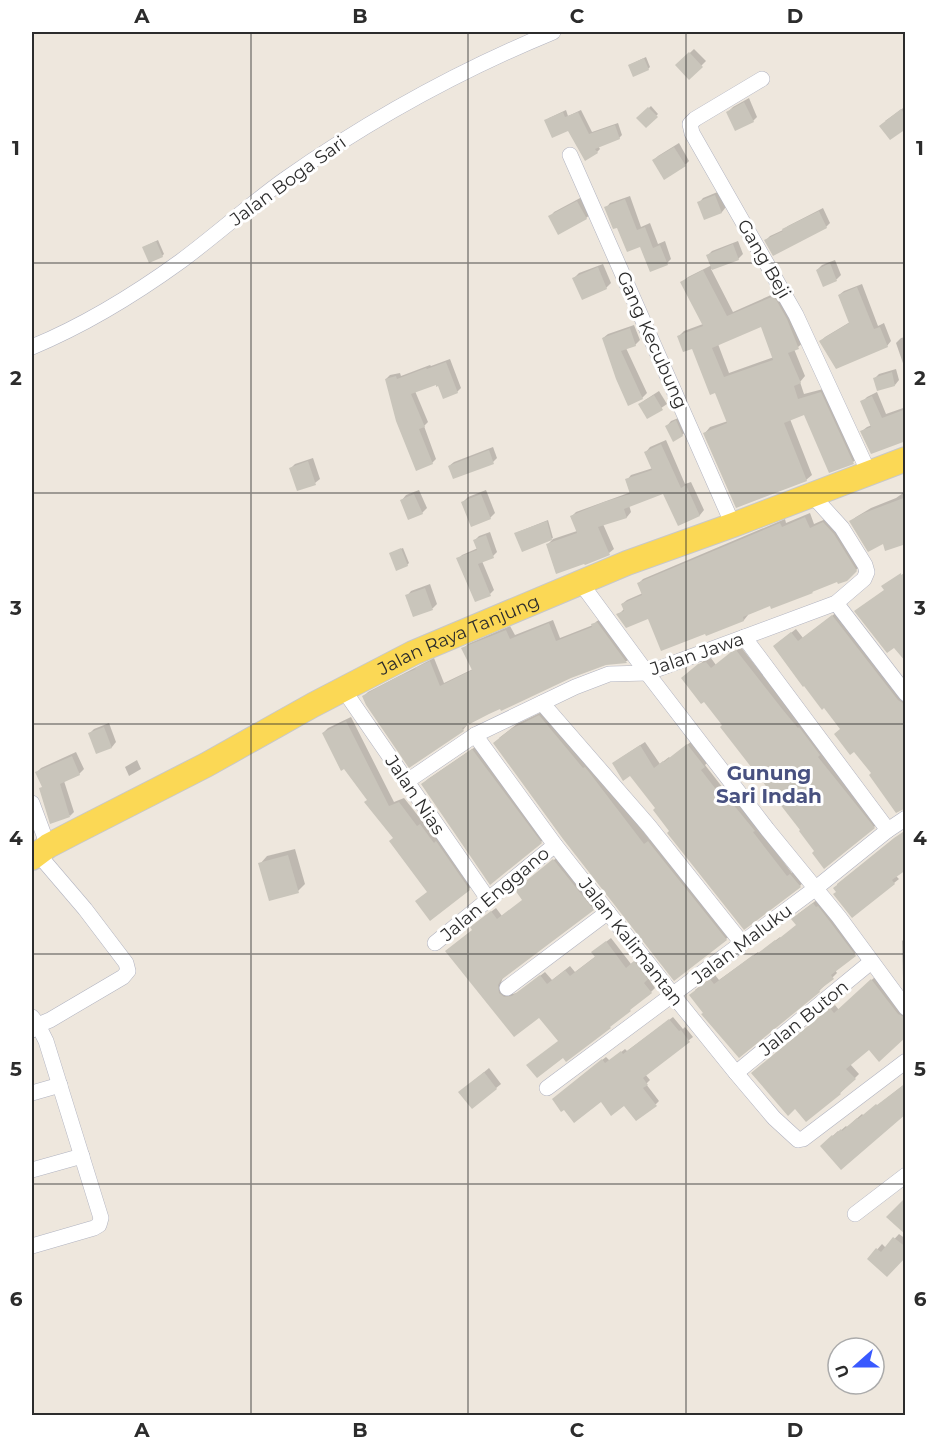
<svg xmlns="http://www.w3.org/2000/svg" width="937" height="1447" font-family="Montserrat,sans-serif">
  <rect width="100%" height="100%" fill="#eee7dd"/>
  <!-- shadow -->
  <g fill="#0003" fill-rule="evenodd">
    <polygon points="694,49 706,61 689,78 677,65"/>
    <polygon points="646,57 650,67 648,69 629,65"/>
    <polygon points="749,98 757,117 753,121 728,112 733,107"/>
    <polygon points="651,106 658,114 646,126 638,118"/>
    <polygon points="906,106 906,127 885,121"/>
    <polygon points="566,110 568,116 581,110 592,132 618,123 622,135 619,138 598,146 600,149 597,152 568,129 546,121 549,118"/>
    <polygon points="679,143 689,161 685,165 654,160 658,156"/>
    <polygon points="720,191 726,207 722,212 705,218 699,203 703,198"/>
    <polygon points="630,196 641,227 650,223 658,244 665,241 671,259 667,263 641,245 606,208 610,203"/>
    <polygon points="582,197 591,214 586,218 550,217 554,212"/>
    <polygon points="823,208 830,223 826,227 766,240 770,236 783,230 788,226"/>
    <polygon points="158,240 164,254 162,256 144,247"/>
    <path d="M 738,241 L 743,254 L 738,259 L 711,269 L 733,312 L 780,291 L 804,342 L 798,347 L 794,349 L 805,376 L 800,382 L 804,394 L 827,388 L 859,457 L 853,462 L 805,413 L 790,419 L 812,475 L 806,480 L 705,433 L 710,427 L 728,421 L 716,391 L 693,347 L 679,336 L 684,331 L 703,324 L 682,282 L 688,277 L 712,265 L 708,255 L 712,251 ZM 762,325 L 774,357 L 729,373 L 718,344 Z"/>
    <polygon points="835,260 841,275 837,279 824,285 817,270 822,265"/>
    <polygon points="603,264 611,283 606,288 574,278 579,273"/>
    <polygon points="862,284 878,326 884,323 891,341 887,346 821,341 825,337 850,322 839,295 844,291"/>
    <polygon points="634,325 640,340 635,345 626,348 647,393 642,398 603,338 608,334"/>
    <polygon points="906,337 906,369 905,369 896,343 901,338"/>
    <polygon points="450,359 461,388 457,392 436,383 415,391 428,422 424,426 436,459 432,463 386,379 390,375 400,373 401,376 430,365 431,366"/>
    <polygon points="896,369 899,380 895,385 875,378 879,374"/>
    <polygon points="659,391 667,404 648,417 640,404 645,400"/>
    <polygon points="877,392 886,414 906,407 906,440 862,431 867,427 872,425 862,402 867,397"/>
    <polygon points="681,417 687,431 682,435 667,426 671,421"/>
    <polygon points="666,440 685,484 691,482 704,510 700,515 679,524 664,493 629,505 631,512 627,517 603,524 614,549 609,553 548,544 553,539 577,531 572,516 576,512 631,492 627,480 631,475 653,468 646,452 650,447"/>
    <polygon points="493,447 497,458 493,462 449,466 454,462"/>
    <polygon points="313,458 320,479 315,483 291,468 295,464"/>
    <polygon points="419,490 427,508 422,513 402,500 406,495"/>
    <polygon points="486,490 495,513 490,518 463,502 468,497"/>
    <polygon points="906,491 906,543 884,542 851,521 856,517 871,508 896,498"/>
    <polygon points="810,513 814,524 828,518 860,566 846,580 838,580 815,589 812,592 771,604 747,614 748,615 744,620 649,617 618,615 624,609 622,604 627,600 643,593 639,583 643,579 785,519 786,523"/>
    <polygon points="548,520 553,538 522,550 518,532"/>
    <polygon points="490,532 497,552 493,556 482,561 494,590 490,594 458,559 462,555 478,548 475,540 479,536"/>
    <polygon points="403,548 409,563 407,565 393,552"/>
    <polygon points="430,584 437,604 433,608 414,615 407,596 411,591"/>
    <polygon points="837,612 906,697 906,807 873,773 779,642 796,629 803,638"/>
    <polygon points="602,619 631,657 627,661 605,663 500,707 466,724 467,725 463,730 410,766 364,696 368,692 434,658 444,683 473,669 463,649 468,644 510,626 515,635 553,620 560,638 593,625 597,621"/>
    <polygon points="741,647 878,823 874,827 816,851 688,673 705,660 711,658 716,665"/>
    <polygon points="544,711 593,767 650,840 653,838 731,935 675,979 499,738 517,724"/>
    <polygon points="351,717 394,802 404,798 423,822 425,820 474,884 469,889 429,891 395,838 323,733 328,728"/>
    <polygon points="109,723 116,742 112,747 97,752 90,733 94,729"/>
    <polygon points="692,741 708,762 705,765 730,797 733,795 792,873 796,870 804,881 800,886 671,830 657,808 630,774 614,763 619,759 645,742 660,764 669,757 670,758"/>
    <polygon points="478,745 546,837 541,842 423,784 428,779"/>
    <polygon points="76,752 84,769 79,774 64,781 74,812 70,816 43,786 37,772 41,768"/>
    <polygon points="137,760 141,769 129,776 125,767"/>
    <polygon points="906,830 906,868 896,876 899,879 894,883 843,880"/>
    <polygon points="295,849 305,884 298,891 260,864 267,856"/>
    <polygon points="559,856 597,905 503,977 501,983 503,989 507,993 513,994 519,992 545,972 552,980 570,966 575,972 596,956 598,948 611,938 631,964 639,958 652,974 648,978 655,988 651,992 559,1041 539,1016 514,1035 474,930 476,923 496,908 502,916 524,900 521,886"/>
    <polygon points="818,899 859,950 835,970 837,973 819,991 704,1013 695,990 715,975 719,980 758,952 759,953 780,937 781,938 797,925 798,914"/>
    <polygon points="906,937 906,979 903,979 902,941"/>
    <polygon points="876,976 906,1012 906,1035 869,1047 850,1064 859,1074 840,1093 758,1069 835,1005 839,1010"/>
    <polygon points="673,1017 683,1029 685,1027 693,1037 645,1074 650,1080 646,1084 659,1101 656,1104 624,1104 579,1078 606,1057 610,1061 625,1049 627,1051"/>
    <polygon points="489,1068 501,1084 473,1107 465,1088"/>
    <polygon points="906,1083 906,1112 822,1146 838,1131 839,1132 846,1126 847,1127 862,1114 864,1116"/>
    <polygon points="899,1234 906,1239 906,1262 902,1259 869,1259 882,1244 886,1248"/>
  </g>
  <!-- building -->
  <g fill="#c9c5bb" fill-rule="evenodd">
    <polygon points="689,52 703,67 689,80 675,65"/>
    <polygon points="644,58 649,70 633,77 628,65"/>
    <polygon points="744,102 754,122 735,131 726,112"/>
    <polygon points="648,107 658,117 646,128 636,118"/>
    <polygon points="901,109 906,116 906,129 890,140 879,126"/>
    <polygon points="563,112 565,117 578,112 589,134 615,125 620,139 595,149 598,153 585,161 568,131 552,138 544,120"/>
    <polygon points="674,147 686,166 664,180 652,160"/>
    <polygon points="715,195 722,213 704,220 697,202"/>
    <polygon points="625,199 637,230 645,227 653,248 660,245 668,265 650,272 640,247 627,252 617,228 613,229 604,207"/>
    <polygon points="577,201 587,219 558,235 548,216"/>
    <polygon points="819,211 827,228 773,256 764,240 783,231 782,229"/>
    <polygon points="156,241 163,257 149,263 142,247"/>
    <polygon points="733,244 739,260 712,270 706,255"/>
    <polygon points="830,263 837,281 823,287 816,270"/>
    <polygon points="598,267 607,289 582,300 572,278"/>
    <path d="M 703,270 L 727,316 L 774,296 L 787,319 L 799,349 L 788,353 L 801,383 L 794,386 L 798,399 L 821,392 L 854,464 L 829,473 L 804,415 L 784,423 L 807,481 L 736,508 L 703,433 L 727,423 L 715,393 L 710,395 L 692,349 L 683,352 L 677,336 L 703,326 L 680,282 ZM 761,327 L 773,360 L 724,377 L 712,348 Z"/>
    <polygon points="857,287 874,329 880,327 888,347 836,369 819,341 849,323 838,295"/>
    <polygon points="630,328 636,346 621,351 643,399 628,406 616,379 602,338"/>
    <polygon points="446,362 458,393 443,399 438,386 436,387 436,385 411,394 425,427 419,429 433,464 416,471 396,421 385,379 396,376 397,379 426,368 427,369"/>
    <polygon points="892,372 895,386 877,391 873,378"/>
    <polygon points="654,395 663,410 647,419 638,404"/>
    <polygon points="872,396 882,418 906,409 906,441 871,454 860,431 871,427 860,401"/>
    <polygon points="676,420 683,436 673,442 665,426"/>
    <polygon points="661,444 681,488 686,485 700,516 678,526 663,494 624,509 627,518 598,527 610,555 585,565 584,564 556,574 546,544 577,533 570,516 604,502 630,494 625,479 652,470 644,452"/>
    <polygon points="489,450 494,464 453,479 448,466"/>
    <polygon points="308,461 316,485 297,491 289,468"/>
    <polygon points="414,494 423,514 408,520 400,500"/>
    <polygon points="481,494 491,519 471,527 461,502"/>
    <polygon points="906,497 906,544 885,551 883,544 868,552 849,521 864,513"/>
    <polygon points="805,517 810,528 823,522 834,534 857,571 847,581 838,584 837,582 812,592 813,593 771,609 770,606 743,617 744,621 706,636 705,634 661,651 648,619 626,628 616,614 624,611 621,604 642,595 637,583 780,523 782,527"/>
    <polygon points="547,521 552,540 522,552 514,533"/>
    <polygon points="486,535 494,558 478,564 491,596 475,602 456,558 477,550 473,540"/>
    <polygon points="401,548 408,566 396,571 389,553"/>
    <polygon points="906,572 906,662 894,648 887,653 854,611 884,590 881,586 901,573 901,575"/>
    <polygon points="425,588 433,610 413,617 405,595"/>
    <polygon points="832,615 898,700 906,705 906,808 896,813 869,775 871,773 854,752 850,755 834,734 840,729 824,708 822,710 804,686 803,687 773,646 791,632 798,641"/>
    <polygon points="597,622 627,663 606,665 571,678 501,711 500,709 489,714 462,728 464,731 409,768 366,705 362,696 399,676 416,669 415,668 430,661 440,686 472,670 461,648 506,630 510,639 549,623 556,641 592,627 591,624"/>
    <polygon points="736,650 783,710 798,728 799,727 820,755 818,757 875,828 824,869 812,853 814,851 799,831 800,830 720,727 722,725 704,702 701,704 681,678 698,664 706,662 711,668 731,652"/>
    <polygon points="539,715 583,768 585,767 589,772 644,844 648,841 651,845 727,940 674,981 563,839 493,743 511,729"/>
    <polygon points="346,721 389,806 399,802 417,826 420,824 434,843 436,841 470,890 430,921 415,901 427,892 389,841 393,838 364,802 367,800 344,769 341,771 322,733"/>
    <polygon points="104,727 112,748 96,754 88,733"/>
    <polygon points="687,744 705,767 701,770 725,801 728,798 755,831 753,832 787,876 790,874 801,887 744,930 667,833 669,831 653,810 655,808 630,776 623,781 612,763 640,745 654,768 663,761 664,762"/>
    <polygon points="472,749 542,843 490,885 421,784"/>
    <polygon points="72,756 80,775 60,784 70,817 50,824 39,788 42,787 35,772"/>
    <polygon points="906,830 906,870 892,880 895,884 852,918 833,894 836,892 833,888 837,885 837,884 894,838"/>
    <polygon points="288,855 299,893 269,901 258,863"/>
    <polygon points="553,859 594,910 501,980 498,985 499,993 504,997 512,996 540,975 547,984 565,970 570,976 595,957 591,952 606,941 626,968 634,961 648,979 644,983 652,993 630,1010 631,1011 610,1027 611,1028 566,1062 563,1058 537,1078 526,1065 558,1041 539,1018 514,1037 445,951 472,930 470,927 491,911 497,919 522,900 515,890"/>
    <polygon points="813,903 816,907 818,906 831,923 856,956 831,975 834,979 819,990 820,992 739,1058 701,1014 703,1013 689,995 710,979 714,984 753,955 754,956 775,940 776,941 796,925 791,919"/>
    <polygon points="871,979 898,1014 906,1018 906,1037 879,1062 869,1050 846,1069 856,1079 840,1093 841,1094 806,1122 795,1109 788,1116 751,1073 830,1008 834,1013"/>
    <polygon points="669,1019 679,1031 681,1030 690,1042 643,1078 648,1085 643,1088 657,1106 636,1121 624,1106 611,1116 601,1102 574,1123 564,1110 561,1112 552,1099 602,1059 605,1063 621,1051 623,1054"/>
    <polygon points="484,1072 497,1089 472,1109 458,1092"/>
    <polygon points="906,1083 906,1114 841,1170 820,1146 832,1135 833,1136 841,1129 842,1131 857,1118 858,1119 876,1104 877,1105"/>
    <polygon points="906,1197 906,1235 886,1217"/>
    <polygon points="893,1237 906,1247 906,1257 887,1277 867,1259 876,1248 881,1252"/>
  </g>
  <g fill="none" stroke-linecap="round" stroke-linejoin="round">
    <!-- street casing -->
    <g stroke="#b1b3c0" stroke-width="16">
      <g id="street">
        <polyline points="762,79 695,119 690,124 692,133 796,315 869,473"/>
        <polyline points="570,155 733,525"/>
        <path d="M 32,347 C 85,325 134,295 181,261 C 216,235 248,206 284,180 C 368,121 458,71 553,32"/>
        <polyline points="580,582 647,673 767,829 839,917 906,1008"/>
        <polyline points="836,603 906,694"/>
        <polyline points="744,637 888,830"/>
        <polyline points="343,689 488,899"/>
        <polyline points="542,703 649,826 742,943"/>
        <polyline points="475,735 555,845 673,995 736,1073 774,1118 798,1140 803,1139 906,1061"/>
        <polyline points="406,782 475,735 575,687 609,674 647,673 836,603 864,579 867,572 865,565 842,528 812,495"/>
        <polyline points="32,803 48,846"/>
        <polyline points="435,943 555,845"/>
        <polyline points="507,988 608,912"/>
        <polyline points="32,1017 38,1025 46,1041 101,1218 99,1225 94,1228 32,1246"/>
        <polyline points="32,1030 38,1025 50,1020 123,977 128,971 126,963 85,909 38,854"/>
        <polyline points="736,1073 871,962"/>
        <polyline points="547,1088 816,888 888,830 906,818"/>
        <polyline points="32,1093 60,1085"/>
        <polyline points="32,1170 82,1156"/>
        <polyline points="855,1214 906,1175"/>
      </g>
    </g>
    <!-- primary casing -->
    <g stroke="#c8c8c8" stroke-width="26">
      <g id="primary">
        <path id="s1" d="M 32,858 L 48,846 L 73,833 L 206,765 L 313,705 L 413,653 L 627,563 L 733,525 L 906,459"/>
      </g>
    </g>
    <!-- street -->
    <use href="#street" stroke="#fff" stroke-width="15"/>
    <!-- primary -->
    <use href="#primary" stroke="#fbd855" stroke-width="24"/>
  </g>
  <!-- grid -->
  <path fill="none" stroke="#2c2c2c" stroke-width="1.5" stroke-opacity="0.55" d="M 251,32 L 251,1416M 468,32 L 468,1416M 686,32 L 686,1416M 32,263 L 906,263M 32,493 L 906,493M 32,724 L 906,724M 32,954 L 906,954M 32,1184 L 906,1184"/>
  <g text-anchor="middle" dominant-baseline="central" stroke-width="6" stroke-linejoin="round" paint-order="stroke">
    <!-- street labels -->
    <g font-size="18" fill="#2c2c2c" stroke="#fff">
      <text transform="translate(288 181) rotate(-36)">Jalan Boga Sari</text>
      <text transform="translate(764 259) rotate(60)">Gang Beji</text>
      <text transform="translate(652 340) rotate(66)">Gang Kecubung</text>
      <text stroke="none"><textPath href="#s1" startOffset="482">Jalan Raya Tanjung</textPath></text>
      <text transform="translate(697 654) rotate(-19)">Jalan Jawa</text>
      <text transform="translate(415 795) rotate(56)">Jalan Nias</text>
      <text transform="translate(495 894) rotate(-40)">Jalan Enggano</text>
      <text transform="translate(631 942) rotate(52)">Jalan Kalimantan</text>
      <text transform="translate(742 944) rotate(-37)">Jalan Maluku</text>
      <text transform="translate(804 1018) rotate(-39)">Jalan Buton</text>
    </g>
    <!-- neighbourhood labels -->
    <g font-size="20" font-weight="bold" fill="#485180" stroke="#fff">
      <text x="769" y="773">Gunung<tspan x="769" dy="23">Sari Indah</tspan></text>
    </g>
  </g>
  <!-- border -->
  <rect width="937" height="1447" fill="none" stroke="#ffffff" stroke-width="66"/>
  <!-- north arrow -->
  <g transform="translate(856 1366) rotate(249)"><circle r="28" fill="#ffffff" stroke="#ababab" stroke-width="1.5"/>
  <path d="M0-4.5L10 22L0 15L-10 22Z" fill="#3959ff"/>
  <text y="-9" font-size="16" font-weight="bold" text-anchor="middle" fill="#2c2c2c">U</text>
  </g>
  <rect x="33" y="33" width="871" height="1381" fill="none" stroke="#2c2c2c" stroke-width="2"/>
  <g font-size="20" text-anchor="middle" font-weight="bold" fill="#2c2c2c">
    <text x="142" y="23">A</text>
    <text x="360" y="23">B</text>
    <text x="577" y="23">C</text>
    <text x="795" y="23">D</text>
    <text x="16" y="155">1</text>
    <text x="920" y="155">1</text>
    <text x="16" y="385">2</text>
    <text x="920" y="385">2</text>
    <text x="16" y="615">3</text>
    <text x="920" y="615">3</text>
    <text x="16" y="845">4</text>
    <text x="920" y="845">4</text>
    <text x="16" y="1076">5</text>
    <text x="920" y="1076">5</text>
    <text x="16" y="1306">6</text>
    <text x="920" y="1306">6</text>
    <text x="142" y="1437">A</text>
    <text x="360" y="1437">B</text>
    <text x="577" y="1437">C</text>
    <text x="795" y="1437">D</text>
  </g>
</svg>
